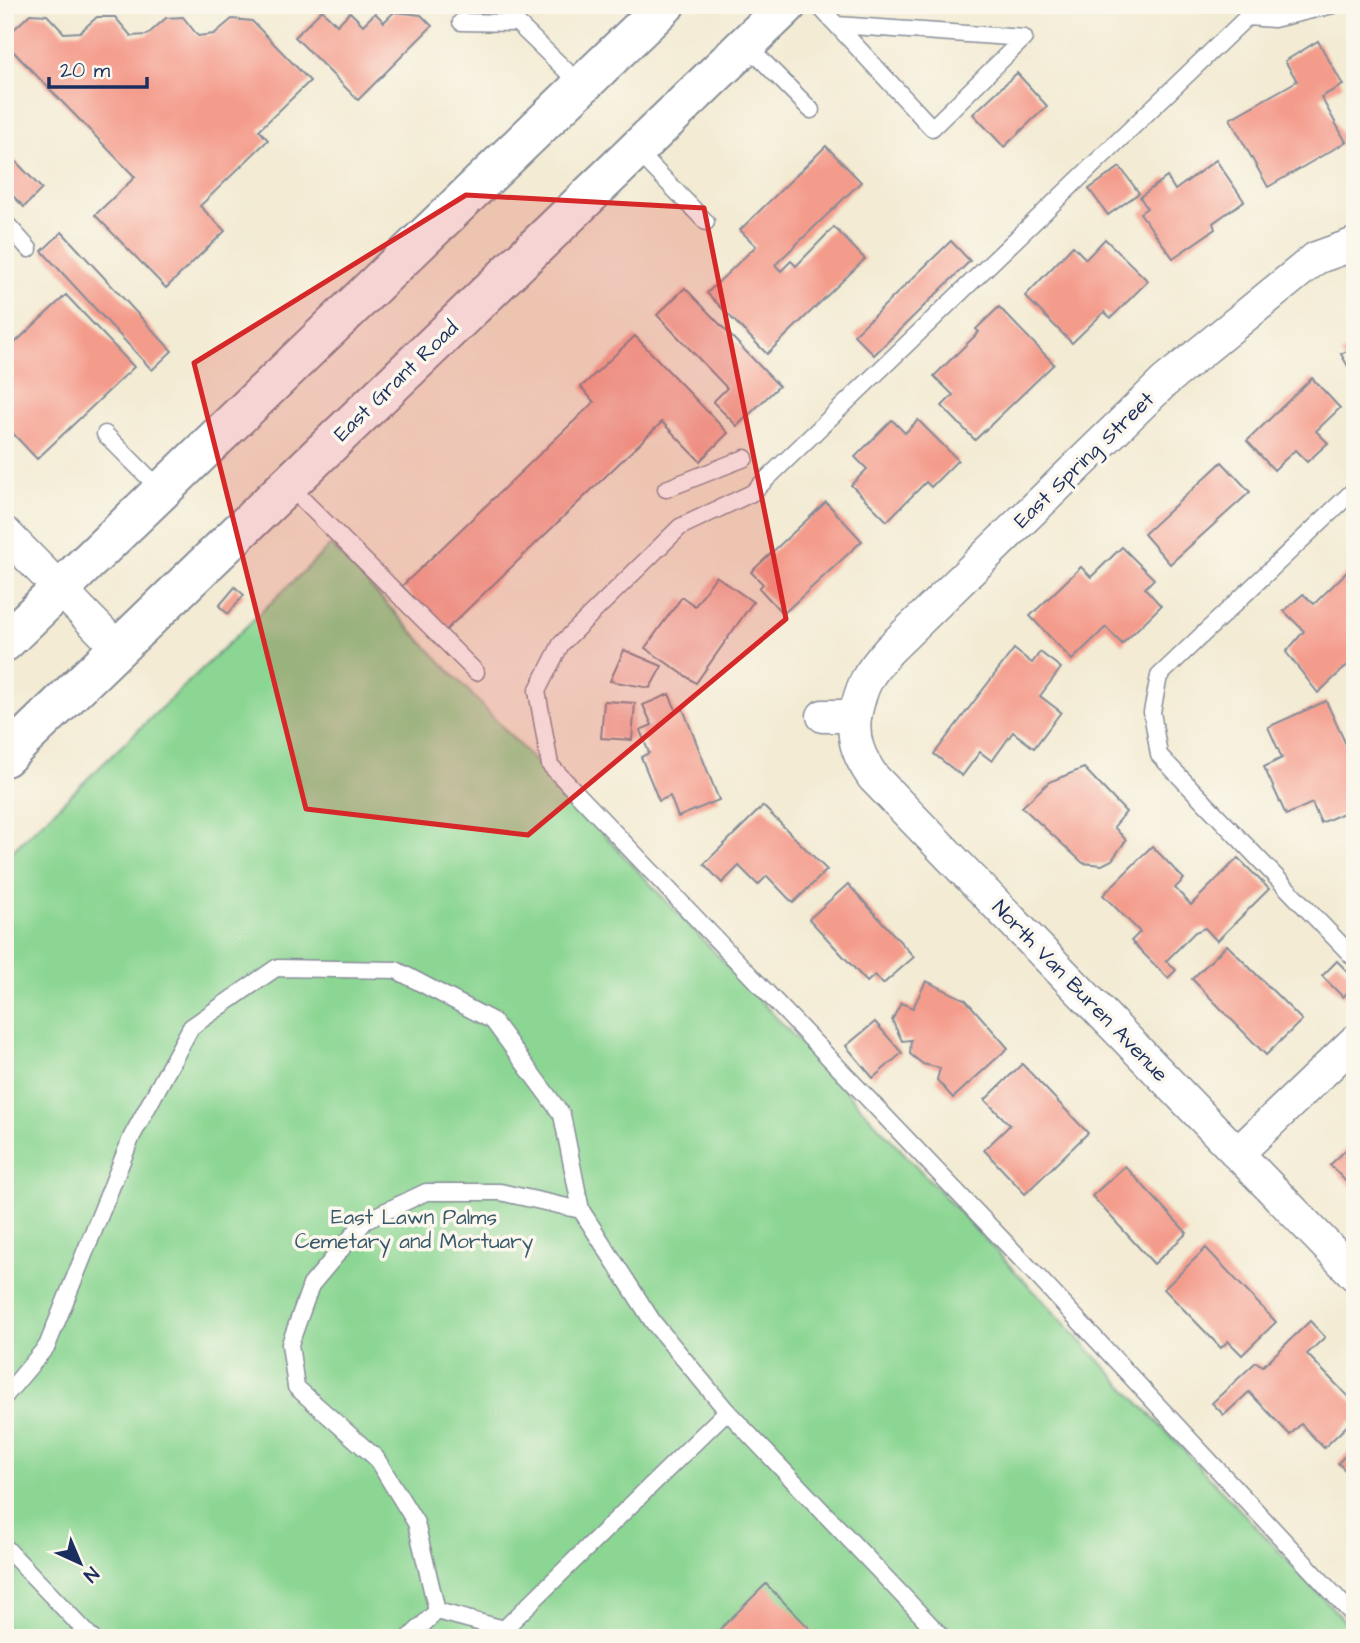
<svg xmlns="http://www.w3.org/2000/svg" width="1360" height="1643" font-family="'Architects Daughter',sans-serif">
  <rect width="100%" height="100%" fill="#fbf7ec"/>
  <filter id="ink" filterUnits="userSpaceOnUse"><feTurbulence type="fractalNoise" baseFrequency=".0143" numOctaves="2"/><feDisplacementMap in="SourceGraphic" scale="14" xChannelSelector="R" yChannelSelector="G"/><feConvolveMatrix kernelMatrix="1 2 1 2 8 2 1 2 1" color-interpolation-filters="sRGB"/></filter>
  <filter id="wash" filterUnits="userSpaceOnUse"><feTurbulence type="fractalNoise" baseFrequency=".00686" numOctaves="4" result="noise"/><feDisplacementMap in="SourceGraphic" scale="28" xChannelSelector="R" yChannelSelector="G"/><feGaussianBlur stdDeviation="1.57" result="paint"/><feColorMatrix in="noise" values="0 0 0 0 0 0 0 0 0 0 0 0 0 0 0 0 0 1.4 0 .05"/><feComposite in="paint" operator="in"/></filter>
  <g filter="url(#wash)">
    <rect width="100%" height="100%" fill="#f3ebd3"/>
    <!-- green -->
    <polygon fill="#8bd693" stroke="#538278" stroke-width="2" points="331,545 1355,1632 1355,1638 5,1638 5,858"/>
    <g id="blocks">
      <!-- building -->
      <g fill="#f49c8c">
        <polygon points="322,10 337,25 350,12 363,25 375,13 384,22 394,12 421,15 432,26 358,100 295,37"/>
        <polygon points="30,14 47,15 64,33 80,32 97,17 115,17 131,36 147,35 166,18 183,17 198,36 214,34 232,19 252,21 310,81 259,130 268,140 200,206 225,231 166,288 95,215 135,177 5,43 5,38"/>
        <polygon points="1318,41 1343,85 1321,97 1346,142 1268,187 1230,119 1297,81 1285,61"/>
        <polygon points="1017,73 1047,106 1004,147 973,114"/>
        <polygon points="826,146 861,182 775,265 781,271 791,261 796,266 834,227 865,259 767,354 707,293 756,246 740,230"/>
        <polygon points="5,150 42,189 24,207 5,188"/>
        <polygon points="1216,160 1244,201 1213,223 1215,229 1173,258 1140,213 1147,208 1140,197 1167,177 1175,190"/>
        <polygon points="1120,167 1139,193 1108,215 1089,189"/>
        <polygon points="62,232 172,351 152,370 42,251"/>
        <polygon points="1105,239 1148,281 1111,318 1104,312 1072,343 1025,296 1073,246 1086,259"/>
        <polygon points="951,241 970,261 874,355 854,335"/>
        <polygon points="685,288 779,386 737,426 713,402 727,388 657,315"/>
        <polygon points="66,295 134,367 37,459 5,425 5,352"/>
        <polygon points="999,307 1054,364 975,440 942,406 953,395 934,376 979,332 976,329"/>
        <polygon points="635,336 728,433 700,461 662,422 445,631 402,586 594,402 581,387"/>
        <polygon points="1355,347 1355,379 1341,354"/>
        <polygon points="1312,378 1340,408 1316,431 1328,443 1307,462 1295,450 1274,470 1247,441"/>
        <polygon points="892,420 905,433 918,420 958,460 931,487 926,482 887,521 851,485 867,469 855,457"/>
        <polygon points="1222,462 1250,492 1170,564 1144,534"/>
        <polygon points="826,502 862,541 783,614 759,588 763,584 751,572"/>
        <polygon points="1122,547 1154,579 1145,588 1161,606 1122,644 1106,627 1072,660 1030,616 1081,567 1091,577"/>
        <polygon points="1349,570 1355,576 1355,658 1318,693 1286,652 1304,631 1284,611 1303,594 1314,604"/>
        <polygon points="716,576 753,602 696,683 645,648 682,597 695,606"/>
        <polygon points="235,587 244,595 228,614 219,606"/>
        <polygon points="1014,649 1032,663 1040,652 1061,668 1040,696 1061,712 1034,748 1013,732 992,761 980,752 962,776 934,754"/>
        <polygon points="624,650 662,666 650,688 610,681"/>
        <polygon points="669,694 677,712 683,709 719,800 678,817 670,796 659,801 641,757 649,753 640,730 652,725 643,705"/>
        <polygon points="604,701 635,703 632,740 601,738"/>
        <polygon points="1326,701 1355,764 1355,808 1321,823 1312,803 1286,815 1264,767 1282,758 1268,727"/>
        <polygon points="1084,768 1126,812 1114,827 1126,840 1112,860 1102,865 1083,863 1022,807 1049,782"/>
        <polygon points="763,806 827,870 793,903 767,876 758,885 739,866 722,883 704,864"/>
        <polygon points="1152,846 1184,879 1175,888 1191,905 1238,858 1269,889 1217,941 1205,928 1195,932 1166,961 1176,970 1168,978 1131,941 1140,932 1103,895"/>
        <polygon points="848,884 914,957 883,984 875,975 867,982 809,919"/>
        <polygon points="1227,945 1302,1020 1266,1055 1192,979"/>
        <polygon points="1337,961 1355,979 1355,985 1343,997 1322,976"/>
        <polygon points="926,981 966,1000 1008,1048 953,1098 937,1080 940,1068 923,1064 910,1054 911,1040 902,1041 892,1020 901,1003 913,1008"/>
        <polygon points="875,1022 902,1053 873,1078 846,1046"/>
        <polygon points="1022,1064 1088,1133 1025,1194 984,1150 1010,1125 985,1100"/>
        <polygon points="1355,1141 1355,1191 1330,1165"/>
        <polygon points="1125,1166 1187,1233 1154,1264 1092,1196"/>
        <polygon points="1206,1248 1276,1322 1242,1355 1228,1341 1221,1348 1164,1289"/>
        <polygon points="1310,1321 1325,1337 1307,1354 1355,1404 1355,1418 1324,1448 1301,1424 1290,1435 1249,1392 1224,1415 1212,1403 1256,1362 1263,1366"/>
        <polygon points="1355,1446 1355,1480 1338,1463"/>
        <polygon points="766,1584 819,1638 711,1638"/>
      </g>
    </g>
  </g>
  <g filter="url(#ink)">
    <use href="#blocks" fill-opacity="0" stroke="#878d98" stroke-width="2"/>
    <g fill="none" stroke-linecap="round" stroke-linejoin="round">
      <!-- service casing -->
      <g stroke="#878d98" stroke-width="19">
        <g id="service">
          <polyline points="818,5 932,128 1024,38 837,25"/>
          <polyline points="1333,5 1274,19 1247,17 752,493 680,527 561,644 537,691 550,765 1039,1278 1355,1617"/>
          <polyline points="461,22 517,23 581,85"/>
          <polyline points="746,44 811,110"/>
          <polyline points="636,150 706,222"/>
          <polyline points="5,222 29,249"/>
          <polyline points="105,434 163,492"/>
          <polyline points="288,485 476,672"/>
          <polyline points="666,489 745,458"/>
          <polyline points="1355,489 1159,676 1152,712 1159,755 1355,959"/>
          <polyline points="5,1396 47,1346 132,1136 191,1027 276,968 396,970 493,1021 562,1115 581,1210 653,1322 727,1411 943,1638"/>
          <polyline points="5,1547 92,1638"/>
          <polyline points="504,1629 437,1611 416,1523 376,1458 296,1387 290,1344 311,1285 365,1221 426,1192 500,1192 581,1210"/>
          <polyline points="5,1633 10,1638"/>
          <polyline points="509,1636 504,1629 727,1411"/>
          <polyline points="409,1638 437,1611"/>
        </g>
      </g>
      <!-- minor casing -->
      <g stroke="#878d98" stroke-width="35">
        <g id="minor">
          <polyline points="5,533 118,648"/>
          <path d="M 823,716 L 855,716 C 852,740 859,757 873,777 L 1355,1275"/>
          <path d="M 855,716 C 862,683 868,674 889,650 L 1164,382 L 1316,258 L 1355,244"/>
          <polyline points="1237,1154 1355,1041"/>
        </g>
      </g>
      <!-- primary casing -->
      <g stroke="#878d98" stroke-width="42">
        <g id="primary">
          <polyline points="5,642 665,5"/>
          <polyline points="5,757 787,5"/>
        </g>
      </g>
      <!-- service -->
      <use href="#service" stroke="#fff" stroke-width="16"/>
      <!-- minor -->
      <use href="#minor" stroke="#fff" stroke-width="32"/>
      <!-- primary -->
      <use href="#primary" stroke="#fff" stroke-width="38"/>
    </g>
  </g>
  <!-- marked area -->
  <path fill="#d62828" fill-opacity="0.2" stroke="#d62828" stroke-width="5" stroke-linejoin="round" d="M 466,195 L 704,208 L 786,619 L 528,835 L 306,809 L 194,363 Z"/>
  <g text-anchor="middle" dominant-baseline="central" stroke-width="7" stroke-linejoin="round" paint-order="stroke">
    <!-- street labels -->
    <g font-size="21" fill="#1b2f5e" stroke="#fbf7ec">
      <text transform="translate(396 381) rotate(-44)">East Grant Road</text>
      <text transform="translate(1084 460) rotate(-44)">East Spring Street</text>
      <text transform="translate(1080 991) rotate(46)">North Van Buren Avenue</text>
    </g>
    <!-- park labels -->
    <g font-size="21" fill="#37596b" stroke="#fbf7ec">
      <text x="414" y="1217">East Lawn Palms<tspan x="414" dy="24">Cemetary and Mortuary</tspan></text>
    </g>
  </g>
  <!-- margin -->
  <rect width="1360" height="1643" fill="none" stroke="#fbf7ec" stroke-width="28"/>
  <!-- north arrow -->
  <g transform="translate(80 1563) rotate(136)" stroke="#fbf7ec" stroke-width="5" paint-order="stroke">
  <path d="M0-5L12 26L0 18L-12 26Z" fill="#1b2f5e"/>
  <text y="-10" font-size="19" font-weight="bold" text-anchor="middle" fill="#1b2f5e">N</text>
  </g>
  <!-- scale -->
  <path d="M49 77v10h98v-10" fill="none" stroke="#1b2f5e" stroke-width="3.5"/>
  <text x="60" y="77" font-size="21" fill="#1b2f5e" stroke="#fbf7ec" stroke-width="5" paint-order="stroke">20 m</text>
</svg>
